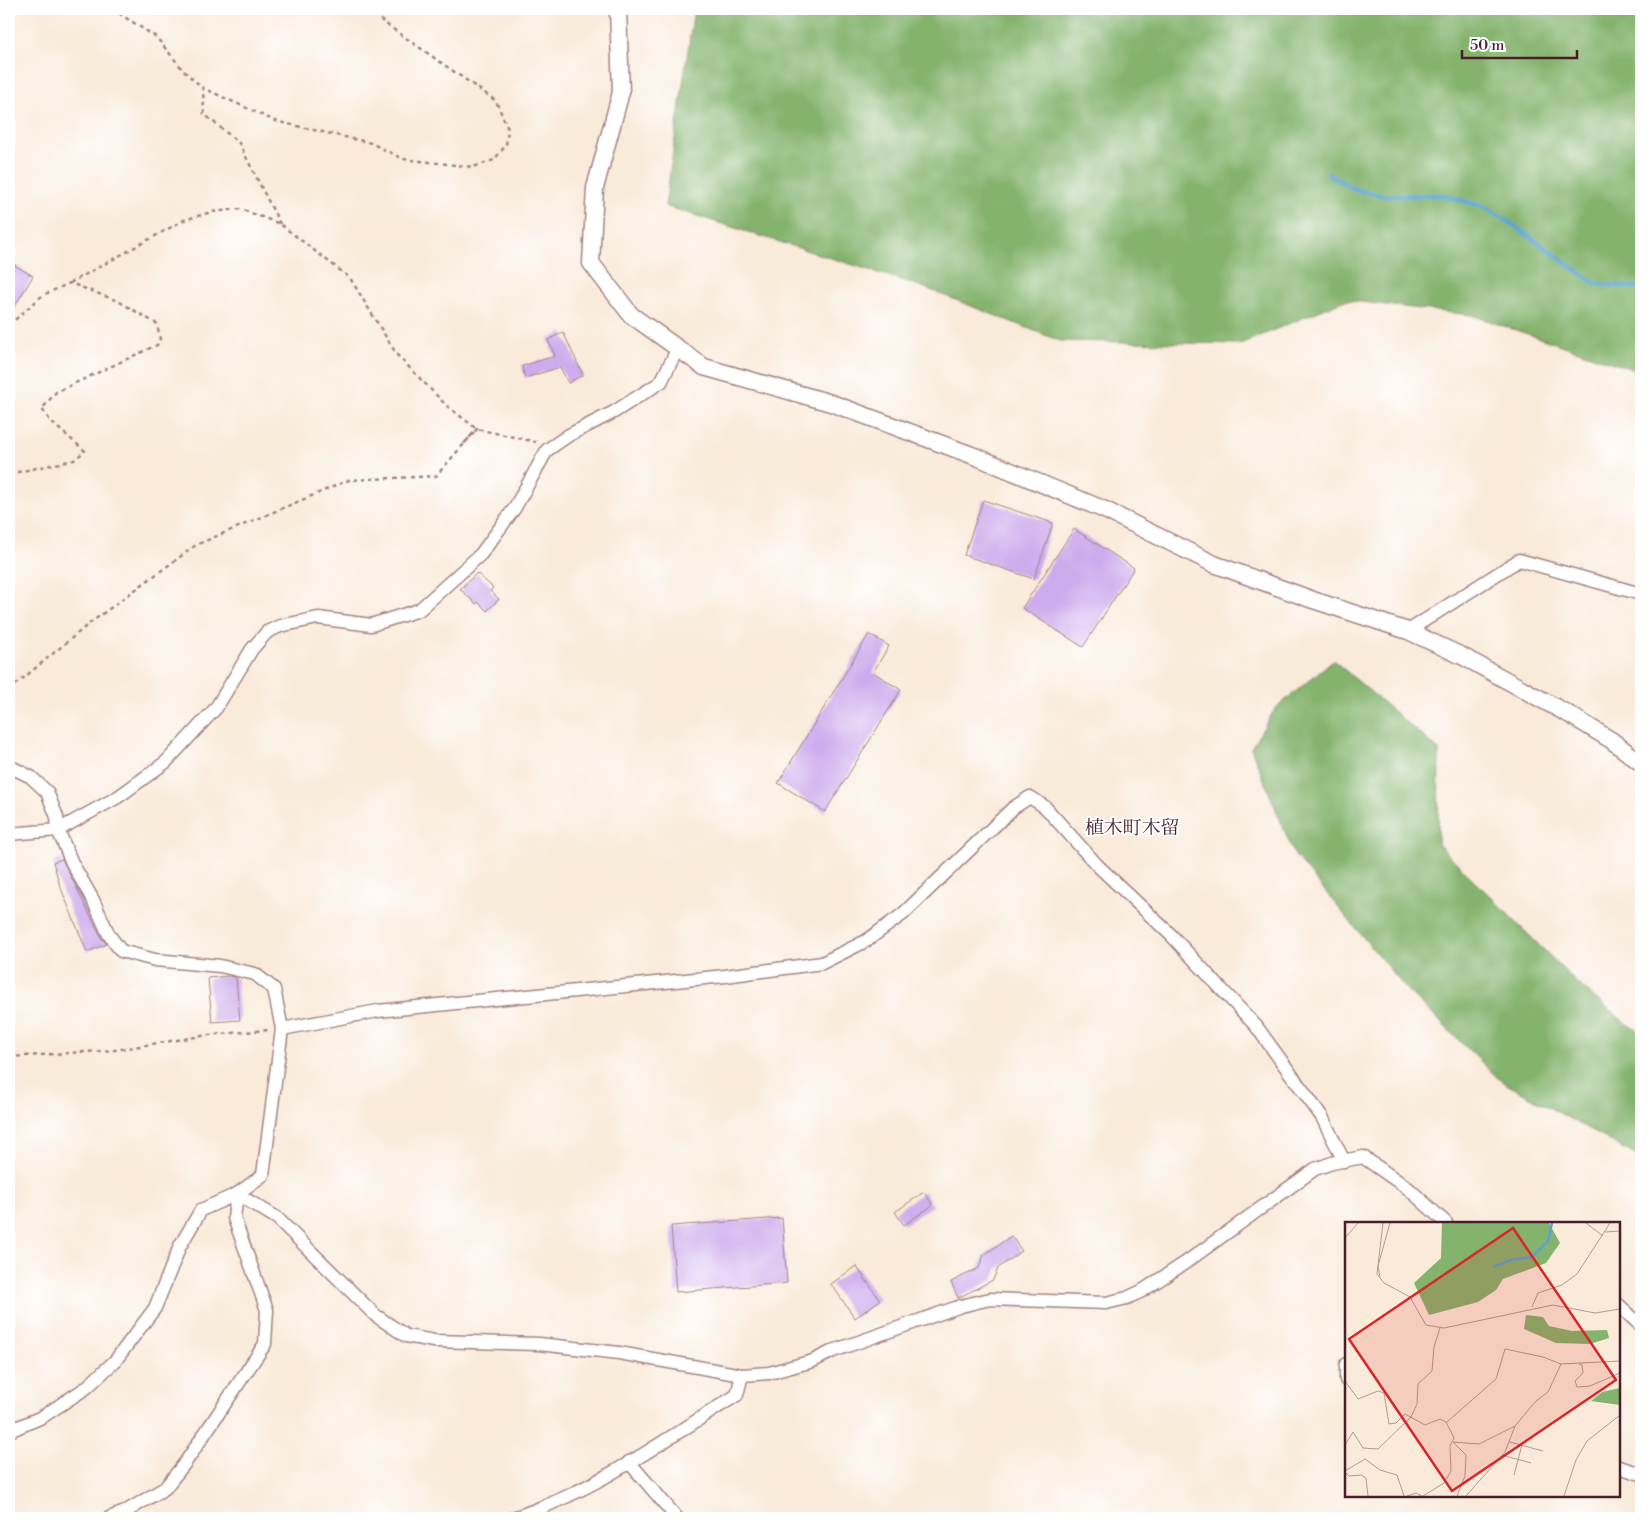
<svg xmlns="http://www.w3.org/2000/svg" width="1650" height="1527" font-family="'Libre Bodoni','Noto Serif JP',serif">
  <rect width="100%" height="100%" fill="#fff"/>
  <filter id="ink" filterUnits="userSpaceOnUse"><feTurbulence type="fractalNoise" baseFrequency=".02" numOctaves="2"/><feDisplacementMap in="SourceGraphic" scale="10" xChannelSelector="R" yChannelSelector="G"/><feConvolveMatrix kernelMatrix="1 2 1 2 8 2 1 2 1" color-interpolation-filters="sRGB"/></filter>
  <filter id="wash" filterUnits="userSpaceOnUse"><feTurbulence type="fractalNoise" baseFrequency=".0096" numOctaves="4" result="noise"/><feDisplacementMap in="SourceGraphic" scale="20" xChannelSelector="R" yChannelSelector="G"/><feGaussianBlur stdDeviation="1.12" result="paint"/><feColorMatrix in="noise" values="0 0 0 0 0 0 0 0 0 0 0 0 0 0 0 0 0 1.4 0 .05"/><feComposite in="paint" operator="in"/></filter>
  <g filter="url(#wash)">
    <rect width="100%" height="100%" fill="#f9ead9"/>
    <!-- forest -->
    <g fill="#84b36d" stroke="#67694c">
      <polygon points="694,9 1641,9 1641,372 1471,315 1345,300 1241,344 1060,341 920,286 665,206"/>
      <polygon points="1333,660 1439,750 1438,844 1579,985 1627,1024 1641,1033 1641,1158 1501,1081 1407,990 1294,854 1251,748 1275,709"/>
    </g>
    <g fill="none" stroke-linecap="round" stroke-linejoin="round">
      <!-- stream -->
      <polyline stroke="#58a3d0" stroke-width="4.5" points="1328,174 1356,190 1386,196 1443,195 1484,207 1506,220 1596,284 1641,288"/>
    </g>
    <g id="blocks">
      <!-- building -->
      <g fill="#ceabed">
        <polygon points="9,262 33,276 9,316"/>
        <polygon points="563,332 583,375 568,383 560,367 525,378 522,366 555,356 548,340"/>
        <polygon points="983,500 1053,523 1034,579 964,555"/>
        <polygon points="1074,529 1134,568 1083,647 1022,608"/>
        <polygon points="477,573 493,588 490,591 499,599 487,611 478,602 476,604 460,589"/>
        <polygon points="869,634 889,646 873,672 901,690 825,812 778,783"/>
        <polygon points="62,859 102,939 106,944 87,952 60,886 53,862"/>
        <polygon points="229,976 236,978 240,1020 212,1022 208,978"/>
        <polygon points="924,1192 933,1205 904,1225 895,1212"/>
        <polygon points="782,1218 787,1283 676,1292 671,1226"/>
        <polygon points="1011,1236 1022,1251 998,1268 993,1280 958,1298 951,1282 979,1268 984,1255"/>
        <polygon points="856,1266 880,1300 855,1318 831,1284"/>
      </g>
    </g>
  </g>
  <g filter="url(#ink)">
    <use href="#blocks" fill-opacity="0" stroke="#a28482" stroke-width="1"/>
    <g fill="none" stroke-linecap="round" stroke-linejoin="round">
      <!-- minor casing -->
      <g stroke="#a28482" stroke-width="15">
        <g id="minor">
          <polyline points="1408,631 1519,560 1641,594"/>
          <polyline points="9,769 13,768 31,777 47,792 57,817 58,830 72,863 93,900 109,935 121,951 155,960 220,966 255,974 274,989 282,1029 263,1175 237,1194 201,1210 180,1246 155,1308 115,1361 86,1388 42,1417 9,1431"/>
          <polyline points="9,834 58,830 118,797 166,762 216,708 252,649 267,632 280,626 318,618 371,625 419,610 481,554 514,509 547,450 569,435 614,412 661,382 678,348"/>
          <polyline points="282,1029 378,1011 725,976 822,963 866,941 903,914 1013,808 1030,797 1045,807 1097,865 1170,934 1256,1026 1322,1117 1344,1161"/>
          <polyline points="237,1194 277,1218 375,1315 406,1336 434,1341 539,1344 619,1353 742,1375 769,1373 813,1361 833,1351 961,1306 990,1299 1106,1303 1127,1298 1142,1291 1185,1263 1315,1169 1332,1163 1363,1157 1409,1189 1446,1223"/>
          <polyline points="1619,1305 1641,1326"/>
          <polyline points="1346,1364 1346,1380"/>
          <polyline points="629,1462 677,1518"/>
          <polyline points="1619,1467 1641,1474"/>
          <polyline points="109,1518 125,1512 165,1488 185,1463 265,1344 267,1310 234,1218 237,1194"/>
          <path d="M 513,1518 C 593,1492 665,1440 737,1395 L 742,1375"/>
        </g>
      </g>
      <!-- tertiary casing -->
      <g stroke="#a28482" stroke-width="19">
        <polyline id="tertiary" points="618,9 621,92 595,188 591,263 631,315 704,367 831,403 977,457 1105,510 1214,564 1313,600 1408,631 1462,656 1570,715 1611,740 1641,763"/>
      </g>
      <!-- path -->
      <g stroke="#a28482" stroke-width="2.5" stroke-dasharray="4 4" stroke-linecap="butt">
        <polyline points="112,9 156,37 185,72 203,88"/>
        <polyline points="280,224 239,143 204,114 203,88 275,121 371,143 403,159 473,167 494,160 506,145 508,129 496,101 383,22 370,9"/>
        <polyline points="70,283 184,220 211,212 241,209 280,224 350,278 397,355 447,406 477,429 536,442"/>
        <polyline points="9,325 43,295 70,283 118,301 157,324 160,340 157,345 56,392 42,409 51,422 85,451 74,460 9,474"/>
        <polyline points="9,690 90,623 196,545 349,480 436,476 477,429 462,446"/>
        <polyline points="9,1057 115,1050 208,1035 268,1030"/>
      </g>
      <!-- minor -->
      <use href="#minor" stroke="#fff" stroke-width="12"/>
      <!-- tertiary -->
      <use href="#tertiary" stroke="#fff" stroke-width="16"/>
    </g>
  </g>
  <g text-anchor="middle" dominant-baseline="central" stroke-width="4" stroke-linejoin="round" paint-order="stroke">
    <!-- quarter labels -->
    <g font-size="19" fill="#4a1f2b" stroke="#fff">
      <text x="1132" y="828">植木町木留</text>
    </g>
  </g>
  <!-- overview -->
  <g transform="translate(1345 1222)">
    <rect width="275" height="275" fill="#f9ead9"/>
    <path d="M 97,1 L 204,1 L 215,21 L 201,41 L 158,57 L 151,68 L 133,80 L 84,93 L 69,61 L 96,36 ZM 181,93 L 198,95 L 204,104 L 227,109 L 262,108 L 264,116 L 245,122 L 211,121 L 179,107 ZM 275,166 L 275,183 L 246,179 L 257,170 Z" fill="#84b36d"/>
    <path fill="none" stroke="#58a3d0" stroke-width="2.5" d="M 148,45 L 166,38 L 187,35 L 203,19 L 207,1"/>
    <path fill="none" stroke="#b39993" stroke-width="1" d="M 38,1 L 32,52 L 39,61 L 65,75 L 81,103 L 99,106 L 208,83 L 250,91 L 275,87M 241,1 L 258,14M 260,10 L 275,9M 0,16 L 13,1M 35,55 L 33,44 L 45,1M 187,85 L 193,71 L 217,63 L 232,52 L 265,1M 234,142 L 237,143 L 238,151 L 230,159 L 232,165 L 245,164 L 275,151M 0,159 L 13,177 L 33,169 L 39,171 L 44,202 L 51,201 L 60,192 L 80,203 L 95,197 L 101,200 L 109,216 L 105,224 L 106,249 L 99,261 L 78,274M 102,200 L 151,157 L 160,127 L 198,135 L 216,142 L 275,139M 108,220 L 134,222 L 170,204 L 190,180 L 203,170 L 216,142M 108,220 L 121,233 L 120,254 L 112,274M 165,220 L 198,229M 0,223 L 8,210 L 18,226 L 33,227 L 66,195 L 72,182 L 73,162 L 87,149 L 89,125 L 95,106M 157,233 L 186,241M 0,249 L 20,237 L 35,248 L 52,253 L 59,274M 0,250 L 4,254 L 16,253 L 21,256 L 23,274M 169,253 L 177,223M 62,274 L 71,271 L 77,274M 121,274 L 160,230 L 170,204M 219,274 L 231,238 L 242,219 L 275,193"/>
    <path fill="#d62828" fill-opacity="0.15" stroke="#d62828" stroke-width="2.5" d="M 168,6 L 271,158 L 107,269 L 4,117 Z"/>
    <rect width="275" height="275" fill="none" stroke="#4a1f2b" stroke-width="2.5"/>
  </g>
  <!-- margin -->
  <rect width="1650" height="1527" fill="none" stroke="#fff" stroke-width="30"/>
  <!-- scale -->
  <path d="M1462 50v8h115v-8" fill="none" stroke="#4a1f2b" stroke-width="2.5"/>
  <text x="1470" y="50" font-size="15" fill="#4a1f2b" stroke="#ffffff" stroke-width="4" paint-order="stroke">50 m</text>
</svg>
